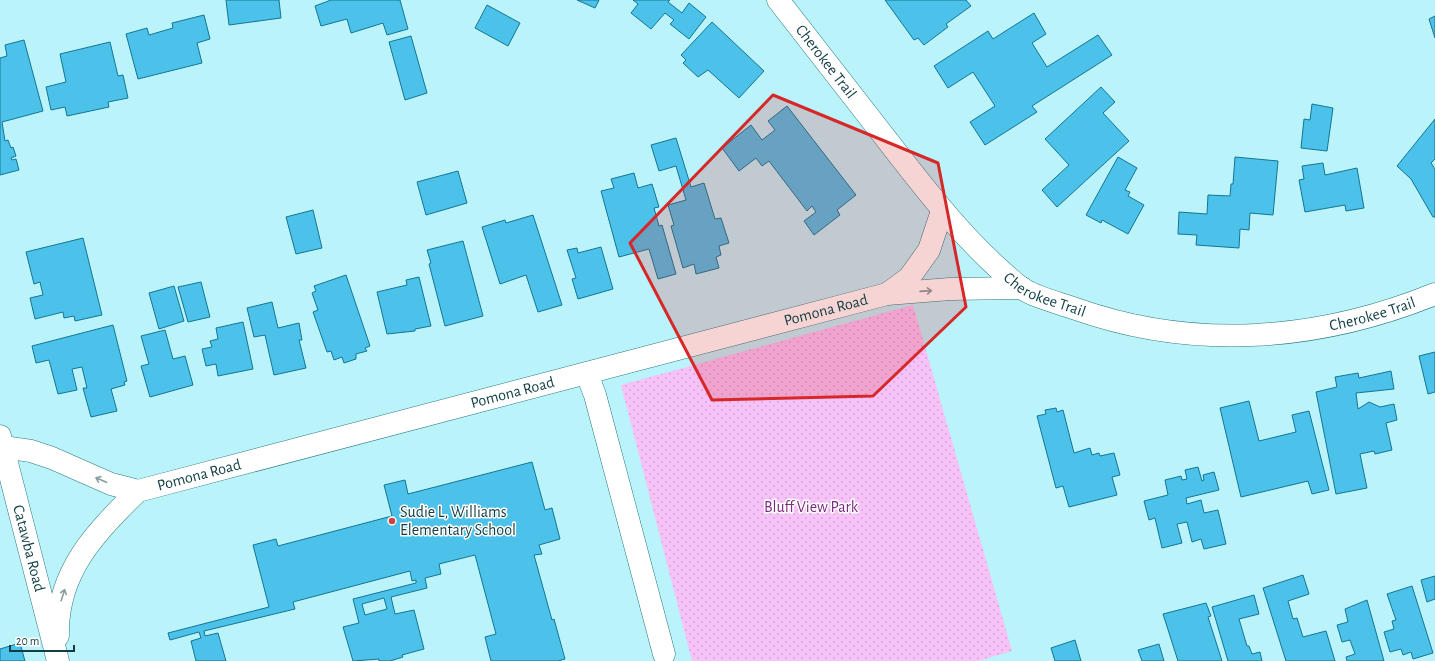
<svg xmlns="http://www.w3.org/2000/svg" width="1435" height="661" font-family="'Alegreya Sans',sans-serif">
  <defs>
    <pattern id="park-dots" width="8" height="8" patternUnits="userSpaceOnUse"><rect width="8" height="8" fill="#f7c2f8"/><path d="M2 2h.1M6 6h.1" fill="none" stroke="#d3a8d6" stroke-width="1.8" stroke-linecap="round"/></pattern>
  </defs>
  <rect width="100%" height="100%" fill="#bbf3fa"/>
  <!-- park -->
  <polygon fill="url(#park-dots)" points="913,305 1012,651 978,661 692,661 621,385"/>
  <!-- building -->
  <g fill="#4cc1ea" stroke="#127694" fill-rule="evenodd">
    <polygon points="226,0 279,0 281,18 229,25"/>
    <polygon points="331,0 400,0 408,29 387,35 383,23 351,33 347,19 321,26 315,6"/>
    <polygon points="577,0 599,0 595,8"/>
    <polygon points="633,0 670,0 668,2 682,13 689,3 706,17 689,39 670,24 674,20 665,13 651,29 631,13 638,4"/>
    <polygon points="885,0 966,0 971,6 946,24 948,27 924,45 918,38 914,40"/>
    <polygon points="487,5 520,23 508,46 475,28"/>
    <polygon points="1034,13 1046,34 1032,43 1047,67 1098,35 1112,55 1032,106 1037,112 985,145 970,122 995,106 973,72 948,88 934,66 988,31 993,39"/>
    <polygon points="204,15 210,39 197,43 202,63 138,79 126,34 147,28 149,35 173,28 172,23"/>
    <polygon points="1435,16 1435,38 1429,19"/>
    <polygon points="712,22 764,71 739,98 708,70 698,77 683,63 686,60 681,55"/>
    <polygon points="411,36 427,93 405,100 389,42"/>
    <polygon points="24,40 43,111 2,122 5,141 8,140 11,148 13,147 16,156 11,158 12,160 16,159 19,170 0,175 0,58 7,56 5,45"/>
    <polygon points="110,42 118,76 123,75 128,98 108,102 109,107 67,116 65,107 51,110 46,87 66,82 60,54"/>
    <polygon points="1101,87 1115,102 1103,113 1129,141 1057,207 1042,190 1069,165 1045,139"/>
    <polygon points="1312,104 1333,108 1327,151 1301,148 1304,119 1310,120"/>
    <polygon points="787,106 856,195 837,210 840,215 814,235 804,221 816,212 812,206 807,211 769,161 762,166 756,158 739,171 722,148 751,125 762,140 775,130 768,121"/>
    <polygon points="1435,119 1435,159 1431,163 1435,169 1435,217 1433,217 1411,179 1397,166"/>
    <polygon points="676,138 691,187 704,183 715,219 721,218 729,243 719,246 721,255 716,257 719,268 696,274 694,264 683,268 671,226 674,225 668,205 686,200 676,166 659,171 651,145"/>
    <polygon points="1118,157 1137,168 1125,190 1130,192 1128,196 1144,205 1128,234 1102,220 1101,223 1086,215"/>
    <polygon points="1235,157 1278,161 1273,215 1250,213 1249,230 1240,229 1239,248 1196,245 1197,235 1178,234 1179,212 1207,214 1208,195 1230,196 1231,184 1233,184"/>
    <polygon points="1323,163 1325,175 1357,168 1364,208 1346,211 1345,205 1305,212 1299,180 1304,179 1302,166"/>
    <polygon points="458,171 467,203 426,215 417,182"/>
    <polygon points="634,173 638,188 652,184 659,207 654,208 659,226 662,225 676,274 658,279 649,249 619,257 601,191 614,188 611,179"/>
    <polygon points="313,210 322,248 296,254 286,217"/>
    <polygon points="533,215 562,305 538,312 526,275 500,284 482,227 505,220 506,223"/>
    <polygon points="83,238 102,315 75,321 74,316 64,318 63,312 35,319 30,298 43,295 40,282 34,284 26,252"/>
    <polygon points="463,241 483,316 445,326 429,264 431,263 427,250"/>
    <polygon points="601,247 613,289 578,299 572,279 576,278 567,250 577,248 578,253"/>
    <polygon points="346,275 370,346 365,348 367,351 356,354 356,359 344,363 342,357 334,360 331,351 327,352 313,312 318,310 312,293 316,291 314,286"/>
    <polygon points="419,277 431,326 415,329 415,331 387,334 377,292 407,285 406,280"/>
    <polygon points="201,282 210,317 188,322 178,287"/>
    <polygon points="174,286 184,321 159,329 149,293"/>
    <polygon points="272,302 278,328 299,323 302,340 299,340 306,368 274,375 265,335 254,337 247,308"/>
    <polygon points="243,322 253,369 218,376 216,364 206,366 202,349 212,347 210,341 218,339 216,328"/>
    <polygon points="113,325 127,381 124,382 125,385 111,389 117,411 91,417 83,388 87,388 82,367 72,369 77,390 58,394 49,360 36,363 32,346"/>
    <polygon points="165,330 173,359 185,356 193,385 150,397 141,366 149,364 141,336"/>
    <polygon points="1435,352 1435,392 1428,394 1419,356"/>
    <polygon points="1391,371 1394,389 1356,393 1358,409 1369,402 1380,407 1394,404 1397,420 1386,423 1392,450 1375,454 1374,451 1360,454 1367,488 1336,494 1316,392 1337,387 1335,377 1358,373 1359,378"/>
    <polygon points="1249,401 1259,441 1296,432 1292,415 1309,411 1329,490 1312,494 1308,481 1241,497 1220,408"/>
    <polygon points="1056,408 1057,412 1063,410 1074,453 1090,448 1092,455 1099,453 1100,456 1114,453 1120,475 1112,477 1117,495 1069,507 1063,486 1056,488 1037,416 1046,414 1045,410"/>
    <path d="M 532,462 L 545,510 L 552,508 L 560,539 L 539,545 L 542,554 L 534,555 L 552,620 L 554,619 L 565,659 L 558,661 L 491,661 L 485,637 L 496,634 L 475,555 L 439,564 L 441,574 L 425,578 L 427,588 L 391,597 L 395,614 L 414,610 L 424,649 L 402,655 L 403,657 L 390,661 L 379,661 L 379,659 L 353,661 L 343,627 L 359,623 L 353,599 L 416,583 L 416,580 L 412,581 L 410,571 L 293,602 L 295,609 L 204,631 L 205,636 L 218,633 L 226,661 L 196,661 L 191,641 L 201,638 L 199,632 L 170,640 L 168,633 L 269,607 L 253,545 L 276,539 L 278,546 L 392,516 L 384,485 L 405,480 L 408,494 ZM 384,598 L 387,609 L 365,615 L 362,604 Z"/>
    <polygon points="1198,467 1202,481 1204,480 1203,475 1214,472 1219,490 1186,498 1187,504 1201,500 1204,513 1218,510 1226,544 1204,549 1201,539 1192,542 1187,522 1177,524 1182,543 1162,548 1155,518 1149,520 1144,501 1168,495 1165,480 1181,476 1182,480 1187,479 1185,470"/>
    <polygon points="1303,575 1309,594 1288,601 1293,619 1297,618 1303,637 1326,631 1335,661 1286,661 1263,588"/>
    <polygon points="1435,576 1435,599 1427,602 1421,580"/>
    <polygon points="1412,586 1433,653 1413,659 1411,652 1403,655 1401,649 1390,652 1384,632 1394,629 1392,621 1396,620 1387,594"/>
    <polygon points="1254,595 1259,614 1239,619 1247,646 1249,646 1252,654 1260,652 1262,661 1228,661 1212,607"/>
    <polygon points="1367,600 1384,661 1347,661 1346,657 1355,654 1350,640 1342,642 1337,625 1348,622 1345,609"/>
    <polygon points="1206,603 1211,616 1208,617 1222,661 1178,661 1163,614"/>
    <polygon points="1075,640 1081,661 1055,661 1051,648"/>
    <polygon points="20,643 25,661 0,661 0,649"/>
    <polygon points="1159,644 1164,661 1142,661 1138,650"/>
  </g>
  <g fill="none" stroke-linecap="round" stroke-linejoin="round">
    <!-- minor casing -->
    <g stroke="#297982" stroke-width="23">
      <g id="minor">
        <path id="s1" d="M 778,0 C 815,47 851,94 887,140 C 928,193 968,245 1020,287 C 1033,297 1060,303 1076,309 C 1195,351 1319,341 1435,294"/>
        <polyline points="887,294 909,278 929,250 942,211"/>
        <polyline points="587,374 595,395 664,654"/>
        <path id="s2" d="M 0,436 L 58,661"/>
        <path id="s3" d="M 3,447 L 31,451 L 52,458 L 111,484 L 138,491 L 887,294 L 950,289 L 1022,288"/>
        <path d="M 58,636 C 56,573 96,531 138,491"/>
      </g>
    </g>
    <!-- minor -->
    <use href="#minor" stroke="#fff" stroke-width="22"/>
  </g>
  <!-- one-way arrows -->
  <defs><path id="oneway-shaft" d="M-6 0H5M1.5-3L5.5 0L1.5 3" fill="none" stroke-width="1.6" stroke-linecap="round" stroke-linejoin="round"/></defs>
  <g stroke="#889ea1">
    <use href="#oneway-shaft" transform="translate(926 291) rotate(-4)"/>
    <use href="#oneway-shaft" transform="translate(101 480) rotate(-157)"/>
    <use href="#oneway-shaft" transform="translate(63 595) rotate(-72)"/>
  </g>
  <!-- marked area -->
  <path fill="#d62828" fill-opacity="0.2" stroke="#d62828" stroke-width="3" stroke-linejoin="round" d="M 773,95 L 938,163 L 966,307 L 873,396 L 712,400 L 630,243 Z"/>
  <!-- markers -->
  <circle fill="#d0413f" stroke="#fff" stroke-width="1.5" cx="392" cy="521" r="4"/>
  <g text-anchor="middle" dominant-baseline="central" stroke-width="3" stroke-linejoin="round" paint-order="stroke">
    <!-- street labels -->
    <g font-size="16" fill="#123e43" stroke="#fff">
      <text stroke="none"><textPath href="#s1" startOffset="78">Cherokee Trail</textPath></text>
      <text stroke="none"><textPath href="#s1" startOffset="402">Cherokee Trail</textPath></text>
      <text stroke="none"><textPath href="#s3" startOffset="854">Pomona Road</textPath></text>
      <text stroke="none"><textPath href="#s1" startOffset="738">Cherokee Trail</textPath></text>
      <text stroke="none"><textPath href="#s3" startOffset="530">Pomona Road</textPath></text>
      <text stroke="none"><textPath href="#s3" startOffset="206">Pomona Road</textPath></text>
      <text stroke="none"><textPath href="#s2" startOffset="116">Catawba Road</textPath></text>
    </g>
    <!-- park labels -->
    <g font-size="16" fill="#792d7e" stroke="#fff">
      <text x="811" y="507">Bluff View Park</text>
    </g>
    <!-- poi labels -->
    <g font-size="16" fill="#123e43" stroke="#fff" text-anchor="start">
      <text x="400" y="512">Sudie L, Williams<tspan x="400" dy="18">Elementary School</tspan></text>
    </g>
  </g>
  <!-- scale -->
  <path d="M10 645v6h64v-6" fill="none" stroke="#123e43" stroke-width="2"/>
  <text x="16" y="645" font-size="12" fill="#123e43" stroke="#ffffff" stroke-width="3" paint-order="stroke">20 m</text>
</svg>
